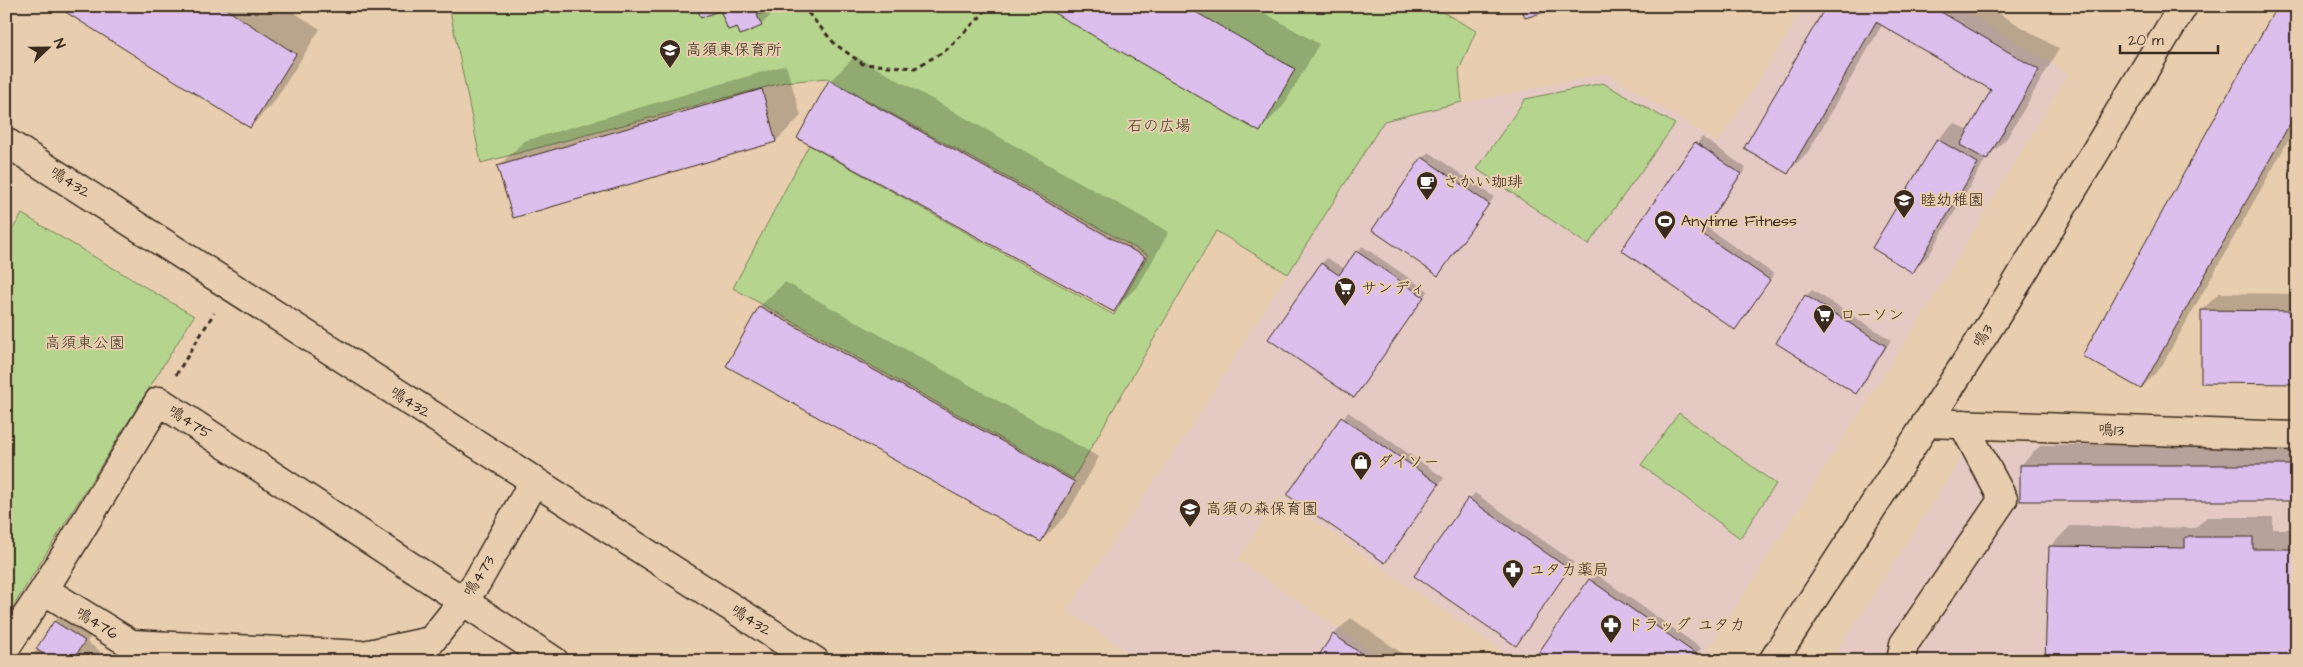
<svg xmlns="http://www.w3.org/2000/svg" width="2303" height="667" font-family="'Architects Daughter','Klee One',sans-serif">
  <rect width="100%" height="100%" fill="#e8ceaf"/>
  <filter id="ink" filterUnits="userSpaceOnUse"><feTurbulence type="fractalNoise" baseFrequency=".02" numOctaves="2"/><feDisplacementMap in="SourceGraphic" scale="10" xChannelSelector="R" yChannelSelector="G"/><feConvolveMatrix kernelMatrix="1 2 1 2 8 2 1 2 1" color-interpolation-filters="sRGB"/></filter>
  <g filter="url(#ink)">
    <!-- built -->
    <g fill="#e4cac2">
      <polygon points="1806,6 1956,6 2068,74 1935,295 1701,661 1517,661 1279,497 1238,560 1385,661 1140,661 1067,610 1187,433 1384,120 1608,73 1718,143"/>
      <polygon points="1972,442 2297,451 2297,661 1830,661"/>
    </g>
    <!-- green -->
    <g fill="#b5d58e" stroke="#788056">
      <polygon points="449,6 1432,6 1476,31 1459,70 1462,102 1384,121 1288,274 1216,231 1073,479 733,288 809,145 1114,315 1148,255 827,78 785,82 481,163"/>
      <polygon points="1603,83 1675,124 1588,245 1477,169 1525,99"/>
      <polygon points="22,214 194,316 6,618 6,240"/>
      <polygon points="1679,413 1776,484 1740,538 1641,465"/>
    </g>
    <!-- shadow -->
    <g fill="#0003">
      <polygon points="59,6 284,6 320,29 274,102 250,127"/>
      <polygon points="698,6 777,6 778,8 761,25 720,8"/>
      <polygon points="1044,6 1252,6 1319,44 1284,105 1260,130"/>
      <polygon points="1453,6 1468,6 1462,12"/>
      <polygon points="1827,6 1986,6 2059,49 2007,138 1986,159 1929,255 1913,271 1874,248 1938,139 1954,123 1969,131 1993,90 1882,25 1808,152 1788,172"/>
      <polygon points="2297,6 2297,125 2161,367 2141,388"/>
      <polygon points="855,56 1169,232 1138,286 1114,310 799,138 830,81"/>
      <polygon points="786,65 801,116 776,141 514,217 499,166 524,141"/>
      <polygon points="1702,137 1746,168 1706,227 1774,274 1735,328 1622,250"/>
      <polygon points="1429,152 1494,197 1438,275 1423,158"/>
      <polygon points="1362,246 1428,291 1354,397 1321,264 1327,258 1345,269"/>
      <polygon points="785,282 1099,457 1066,516 1041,541 728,365 760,306"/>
      <polygon points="1812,290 1891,340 1862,386 1856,392 1806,296"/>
      <polygon points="2219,293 2297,294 2297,383 2202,310"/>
      <polygon points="1348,412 1444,478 1384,562 1289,495"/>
      <polygon points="2041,445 2297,445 2297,500 2021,465"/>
      <polygon points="1475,493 1574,562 1516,645 1469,499"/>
      <polygon points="2207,517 2273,517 2273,529 2297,529 2297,661 2050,547 2070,526 2195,528"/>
      <polygon points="1596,574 1701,648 1692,661 1590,580"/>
      <polygon points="67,610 96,629 87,642 100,651 94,661 28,661 38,649 55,621"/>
      <polygon points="1351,618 1413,661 1317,661 1334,634"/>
    </g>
    <!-- building -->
    <g fill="#dcbfed" stroke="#3b2a1e">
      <polygon points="56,6 221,6 296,54 250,128"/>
      <polygon points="696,6 772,6 773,9 757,15 762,26 740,35 737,27 728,30 720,10 701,18"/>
      <polygon points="1042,6 1185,6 1295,69 1260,132"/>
      <polygon points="1521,6 1564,6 1525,18"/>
      <polygon points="1826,6 1931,6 2039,70 1987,160 1960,145 1991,90 1876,22 1788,174 1744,148"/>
      <polygon points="2277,6 2297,6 2297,111 2141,389 2082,356"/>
      <polygon points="829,80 1145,257 1114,312 797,138"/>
      <polygon points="762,89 776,142 513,218 497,166"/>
      <polygon points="1937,139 1978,163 1913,273 1872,248"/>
      <polygon points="1695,142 1741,174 1701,233 1770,280 1735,330 1621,250"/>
      <polygon points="1422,157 1489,204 1438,276 1372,230"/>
      <polygon points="1356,251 1424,297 1354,398 1268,339 1321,263 1339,275"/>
      <polygon points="1805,295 1886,346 1856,394 1776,343"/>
      <polygon points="759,306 1075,482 1041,542 726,366"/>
      <polygon points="2201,310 2297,311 2297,384 2201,383"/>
      <polygon points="1341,417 1439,484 1385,563 1287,495"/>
      <rect x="2020" y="465" width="277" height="36"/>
      <polygon points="1468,498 1569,569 1516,646 1414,576"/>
      <polygon points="2185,537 2253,537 2253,549 2297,549 2297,661 2045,661 2049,546 2185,548"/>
      <polygon points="1589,579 1696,654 1692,661 1545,661 1537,655"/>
      <polygon points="54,621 85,641 76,655 85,661 54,661 36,649"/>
      <polygon points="1333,634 1372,661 1315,661"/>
    </g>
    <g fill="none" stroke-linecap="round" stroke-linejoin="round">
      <!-- minor casing -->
      <g stroke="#3b2a1e" stroke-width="31">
        <g id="minor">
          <polyline points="6,142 815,661"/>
          <polyline points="1926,423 2297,436"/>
          <polyline points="534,481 477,582 463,601 554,661"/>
          <polyline points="6,647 44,590 159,401 463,601 431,641 364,655 131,644 44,590"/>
          <polyline points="1773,661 2007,299 2183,6"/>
          <polyline points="1901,661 1904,644 2003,499 1963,424"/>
        </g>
      </g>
      <!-- path -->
      <g stroke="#3b2a1e" stroke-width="3" stroke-dasharray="5 4" stroke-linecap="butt">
        <polyline points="802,6 835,44 863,64 915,68 945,51 981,16 988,6"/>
        <polyline points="176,375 214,313"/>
      </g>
      <!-- minor -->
      <use href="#minor" stroke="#e8ceaf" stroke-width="28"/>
    </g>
  </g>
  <!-- icons -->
  <defs>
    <g id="school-pin" transform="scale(1.125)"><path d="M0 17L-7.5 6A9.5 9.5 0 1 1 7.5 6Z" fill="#3b2a1e" stroke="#e8ceaf"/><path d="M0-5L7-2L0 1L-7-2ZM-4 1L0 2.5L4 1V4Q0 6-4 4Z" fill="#fff"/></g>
    <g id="cafe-pin" transform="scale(1.125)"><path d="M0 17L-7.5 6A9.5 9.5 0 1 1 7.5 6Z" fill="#3b2a1e" stroke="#e8ceaf"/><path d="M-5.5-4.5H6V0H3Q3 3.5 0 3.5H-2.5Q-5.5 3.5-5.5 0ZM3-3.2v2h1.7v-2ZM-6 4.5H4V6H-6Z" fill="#fff"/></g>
    <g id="stadium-pin" transform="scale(1.125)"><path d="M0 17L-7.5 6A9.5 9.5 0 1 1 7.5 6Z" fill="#3b2a1e" stroke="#e8ceaf"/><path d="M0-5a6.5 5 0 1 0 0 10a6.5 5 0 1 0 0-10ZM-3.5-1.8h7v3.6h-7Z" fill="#fff"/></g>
    <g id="supermarket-pin" transform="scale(1.125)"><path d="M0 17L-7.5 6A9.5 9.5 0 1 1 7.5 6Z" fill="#3b2a1e" stroke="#e8ceaf"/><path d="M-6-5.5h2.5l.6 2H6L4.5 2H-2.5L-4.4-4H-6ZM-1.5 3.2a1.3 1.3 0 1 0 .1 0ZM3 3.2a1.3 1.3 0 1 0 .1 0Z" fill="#fff"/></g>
    <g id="shop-pin" transform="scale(1.125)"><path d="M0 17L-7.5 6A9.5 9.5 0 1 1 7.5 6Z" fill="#3b2a1e" stroke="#e8ceaf"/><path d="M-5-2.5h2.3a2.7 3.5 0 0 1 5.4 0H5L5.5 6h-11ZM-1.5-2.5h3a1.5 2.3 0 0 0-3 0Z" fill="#fff"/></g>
    <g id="pharmacy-pin" transform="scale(1.125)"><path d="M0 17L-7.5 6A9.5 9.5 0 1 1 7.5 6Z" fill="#3b2a1e" stroke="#e8ceaf"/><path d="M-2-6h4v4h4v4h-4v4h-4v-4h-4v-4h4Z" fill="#fff"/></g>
  </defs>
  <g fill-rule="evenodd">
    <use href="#school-pin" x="670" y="50"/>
    <use href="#cafe-pin" x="1427" y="182"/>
    <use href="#school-pin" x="1904" y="200"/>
    <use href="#stadium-pin" x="1665" y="221"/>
    <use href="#supermarket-pin" x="1345" y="288"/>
    <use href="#supermarket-pin" x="1824" y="315"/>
    <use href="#shop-pin" x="1361" y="462"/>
    <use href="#school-pin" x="1190" y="509"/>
    <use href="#pharmacy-pin" x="1513" y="570"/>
    <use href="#pharmacy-pin" x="1611" y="625"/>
  </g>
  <g text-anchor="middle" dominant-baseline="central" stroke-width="4" stroke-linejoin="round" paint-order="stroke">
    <!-- poi labels -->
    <g font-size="16" fill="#3b2a1e" stroke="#e8ceaf" text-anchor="start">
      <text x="686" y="50">高須東保育所</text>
      <text x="1443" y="182">さかい珈琲</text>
      <text x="1920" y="200">睦幼稚園</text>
      <text x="1681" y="221">Anytime Fitness</text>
      <text x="1361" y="288">サンディ</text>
      <text x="1840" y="315">ローソン</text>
      <text x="1377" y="462">ダイソー</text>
      <text x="1206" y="509">高須の森保育園</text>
      <text x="1529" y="570">ユタカ薬局</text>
      <text x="1627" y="625">ドラッグ ユタカ</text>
    </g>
    <!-- park labels -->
    <g font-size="16" fill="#473b29" stroke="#e8ceaf">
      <text x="1159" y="126">石の広場</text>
      <text x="85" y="343">高須東公園</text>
    </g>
    <!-- street labels -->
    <g font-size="16" fill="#3b2a1e" stroke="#e8ceaf">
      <text transform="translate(70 182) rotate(33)">鳴432</text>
      <text transform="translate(1983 336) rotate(-57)">鳴3</text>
      <text transform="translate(410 402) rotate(33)">鳴432</text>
      <text transform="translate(190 422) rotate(33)">鳴475</text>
      <text transform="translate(2111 430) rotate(2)">鳴13</text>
      <text transform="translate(479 576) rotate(-58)">鳴473</text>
      <text transform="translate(751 620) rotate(33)">鳴432</text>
      <text transform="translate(97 623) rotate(31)">鳴476</text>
    </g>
  </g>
  <!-- margin -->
  <rect width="2303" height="667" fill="none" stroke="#e8ceaf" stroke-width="25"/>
  <rect x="12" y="12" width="2278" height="642" fill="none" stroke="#3b2a1e" stroke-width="2" filter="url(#ink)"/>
  <!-- north arrow -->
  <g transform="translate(48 48) rotate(68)" stroke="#e8ceaf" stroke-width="4" paint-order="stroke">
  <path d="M0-4L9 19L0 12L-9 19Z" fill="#3b2a1e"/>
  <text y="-8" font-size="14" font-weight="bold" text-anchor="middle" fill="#3b2a1e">N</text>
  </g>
  <!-- scale -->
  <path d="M2120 45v8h98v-8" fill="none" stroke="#3b2a1e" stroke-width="2.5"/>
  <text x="2128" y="45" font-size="15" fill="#3b2a1e" stroke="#e8ceaf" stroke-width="4" paint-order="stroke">20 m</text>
</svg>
